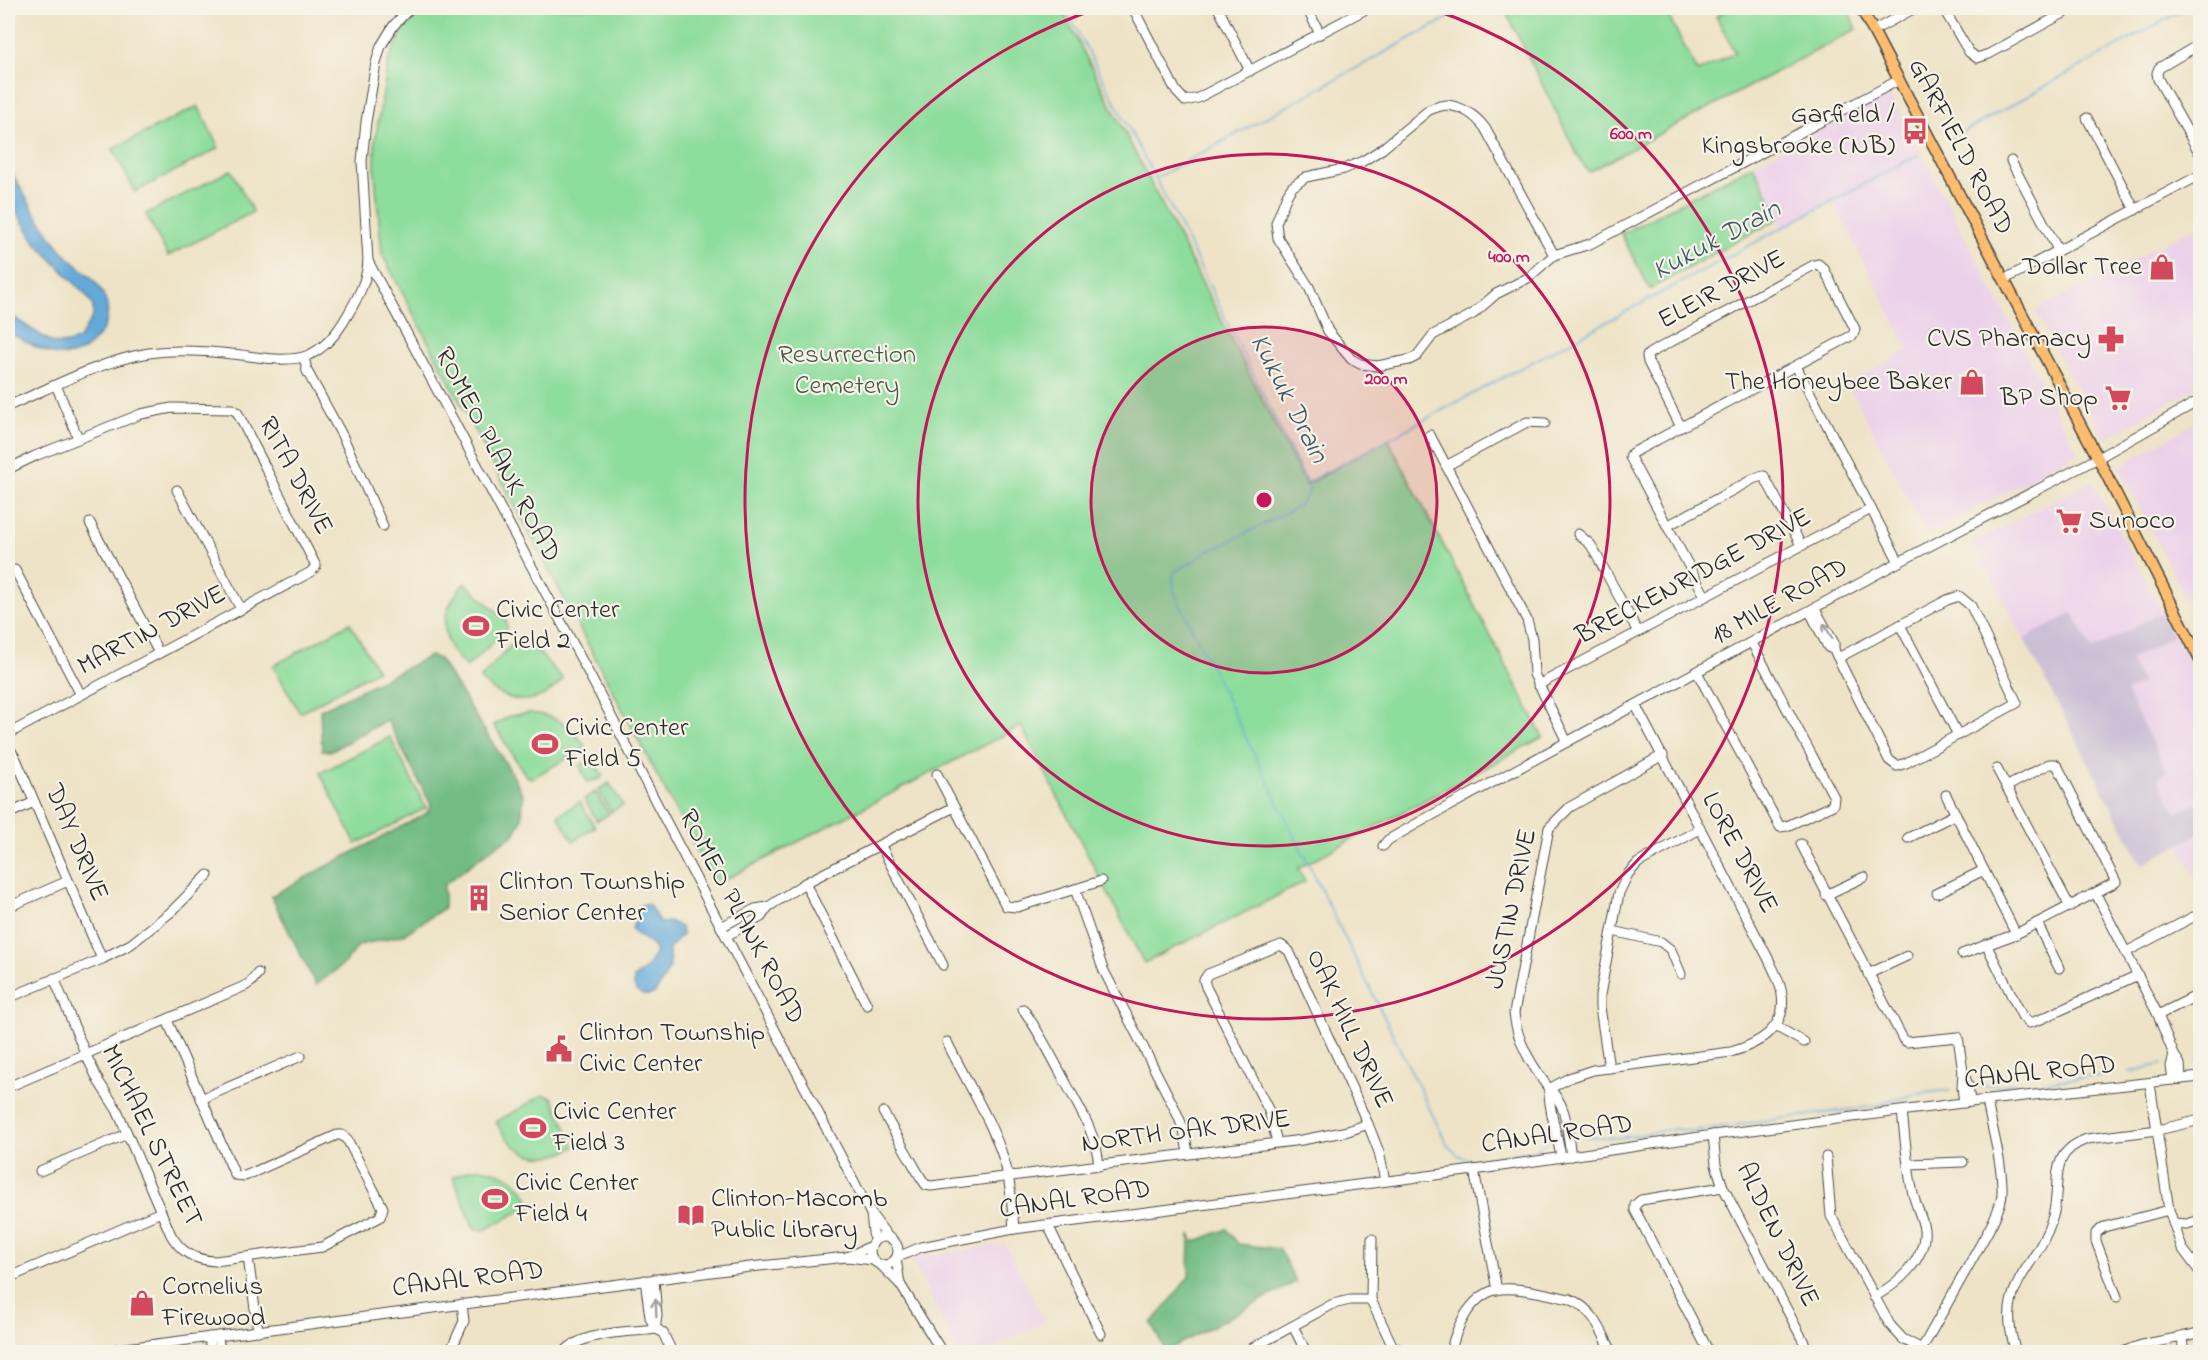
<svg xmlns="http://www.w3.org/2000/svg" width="2208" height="1360" font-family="'Indie Flower',sans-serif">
  <rect width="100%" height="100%" fill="#f7f3e8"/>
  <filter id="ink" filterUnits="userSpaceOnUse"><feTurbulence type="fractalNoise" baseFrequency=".0167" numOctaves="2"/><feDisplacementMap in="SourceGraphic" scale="12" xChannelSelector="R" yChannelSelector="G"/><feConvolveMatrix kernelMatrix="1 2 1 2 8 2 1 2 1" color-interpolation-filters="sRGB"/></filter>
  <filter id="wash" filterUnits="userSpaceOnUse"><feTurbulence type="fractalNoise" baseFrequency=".008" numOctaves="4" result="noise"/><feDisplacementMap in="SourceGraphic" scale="24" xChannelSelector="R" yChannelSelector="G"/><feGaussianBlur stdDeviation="1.35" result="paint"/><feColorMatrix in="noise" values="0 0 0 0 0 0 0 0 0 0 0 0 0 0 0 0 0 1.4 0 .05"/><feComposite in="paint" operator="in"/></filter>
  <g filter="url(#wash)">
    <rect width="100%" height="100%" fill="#eee3c6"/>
    <!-- built -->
    <g fill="#ecd1ea">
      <polygon points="1890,94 2078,453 1927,534 1848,384 1909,350 1833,201 1784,227 1753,165"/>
      <polygon points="2195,227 2200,237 2200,385 2105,439 2035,311"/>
      <polygon points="2200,419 2200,626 2119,467"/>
      <polygon points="2092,481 2200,682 2200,803 2176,814 2157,777 2167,771 2126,692 2130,660 2161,614 2092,650 2073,613 2024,639 1973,543"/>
      <polygon points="2200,833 2200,884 2179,845"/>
      <polygon points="1005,1244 1045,1322 983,1352 959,1352 911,1258"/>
    </g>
    <!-- industrial -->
    <polygon fill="#cbbfd5" points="2073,613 2092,650 2161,613 2173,636 2130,660 2142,683 2126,692 2167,771 2157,778 2176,813 2200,802 2200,833 2142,865 2024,639"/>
    <!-- green -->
    <g fill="#8ddd9c" stroke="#5c8464" stroke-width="1.5">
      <polygon points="426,8 1061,8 1306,485 1388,439 1543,737 1298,868 1305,882 1144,963 1021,726 715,885 382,254 375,175 375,140 389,59 400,36 412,20"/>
      <polygon points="1504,8 1664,8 1698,72 1735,53 1716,16 1732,8 1846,8 1857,29 1588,172 1578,156"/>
      <polygon points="198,106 219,148 135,192 113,149"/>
      <polygon points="1753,165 1779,218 1650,289 1621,234"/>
      <polygon points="231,170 253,212 168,256 146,214"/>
      <path d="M 465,583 L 506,620 L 507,629 L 467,667 C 436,641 440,610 465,583 Z"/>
      <polygon points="350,623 377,670 300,713 273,666"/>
      <path d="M 526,639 L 563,679 C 537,709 507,705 480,679 L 516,640 Z"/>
      <path d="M 530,713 C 556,715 572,726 586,748 L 532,778 L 526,776 L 494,725 L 510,716 Z"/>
      <polygon points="390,737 426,808 356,844 320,773"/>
      <polygon points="591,759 603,775 600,779 587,782 580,766"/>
      <polygon points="609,783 623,805 611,812 598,790"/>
      <polygon points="595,792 609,814 597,821 584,799"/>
      <polygon points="580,802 595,827 573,841 558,815"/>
      <path d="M 543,1095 L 552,1097 L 575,1147 C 541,1167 513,1154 496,1122 Z"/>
      <path d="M 481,1168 C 509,1173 519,1180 532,1205 L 484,1230 L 474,1228 L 453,1177 L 470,1170 Z"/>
    </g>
    <!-- forest -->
    <g fill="#72bc84" stroke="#4e7458" stroke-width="1.5">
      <polygon points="430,656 439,659 511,772 523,795 522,819 514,835 494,847 444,885 444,908 403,935 359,945 345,963 316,985 271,896 427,813 431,805 387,720 331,751 322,750 320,710"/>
      <path d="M 1227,1229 L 1238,1244 L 1279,1249 L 1296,1282 L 1166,1351 L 1151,1323 C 1166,1309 1176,1292 1189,1277 L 1190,1234 L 1194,1242 Z"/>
    </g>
    <!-- water -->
    <g fill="#64aada" stroke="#486a82" stroke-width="1.5">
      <path d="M 8,166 C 25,196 45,233 69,258 C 83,271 98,279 105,299 C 112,317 104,331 91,344 C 64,371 33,344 8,332 L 8,314 L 53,343 L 62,344 L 72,342 L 79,339 L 93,316 L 93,306 L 86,295 L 35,242 L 8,198 Z"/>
      <path d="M 644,904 L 649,905 L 660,923 L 671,922 L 681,927 L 682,935 L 669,949 C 668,955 670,960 670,965 C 670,971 658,987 655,993 C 642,999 632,992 634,978 L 646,969 L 656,952 C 650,938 637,939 632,929 L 640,906 Z"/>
    </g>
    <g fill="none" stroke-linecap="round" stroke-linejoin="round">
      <!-- stream -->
      <g stroke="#64aada" stroke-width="1.5">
        <polyline points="1065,8 1170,206 1307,483 1309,490 1306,497 1297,507 1217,548 1208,550 1196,560 1176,571 1173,576 1174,592 1448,1146 1458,1155 1469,1160 1481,1160 1535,1150 1547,1143"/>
        <polyline points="1949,140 2186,8"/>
        <polyline points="1156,178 1466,8"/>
        <polyline points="1308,482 1918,155"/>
        <polyline points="2197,1060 2200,1060"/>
        <polyline points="2130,1072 2162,1064"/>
        <polyline points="1980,1087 2012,1084 2024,1085 2113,1074"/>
        <path d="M 1583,1136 L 1620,1138 L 1675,1129 L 1691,1131 L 1877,1106 C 1900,1097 1925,1091 1950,1091"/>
      </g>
    </g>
  </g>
  <g filter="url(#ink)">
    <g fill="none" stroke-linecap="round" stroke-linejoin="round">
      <!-- minor casing -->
      <g stroke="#484742" stroke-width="11">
        <g id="minor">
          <polyline points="1133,8 1176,91 1185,101 1198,98 1368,8"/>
          <polyline points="1218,8 1250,71"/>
          <polyline points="1307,8 1320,34"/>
          <polyline points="1943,8 1969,52 1977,58 1989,54 2073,8"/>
          <polyline points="1874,30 1915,8"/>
          <polyline points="2200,44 2159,68 2157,73 2158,79 2200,154"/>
          <path d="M 1447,105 C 1464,107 1475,115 1485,128 L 1554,255 L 1528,278 L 1496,294 L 1473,314 L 1433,335 L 1417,356 L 1409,360 L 1377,366 L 1360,364 L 1351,359 L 1328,331 L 1309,287 L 1278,238 L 1276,223 L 1287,195 L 1292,187 L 1306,177 L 1344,169 L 1363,161 L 1382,149 L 1429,110 L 1440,106 Z"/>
          <polyline points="2087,118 2135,210"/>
          <polyline points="2011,161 2058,250"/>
          <polyline points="1554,255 1590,244 1899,80"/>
          <polyline points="368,261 587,670 871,1214 888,1237"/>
          <polyline points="2005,279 2200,175"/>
          <polyline points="304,357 307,371 343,437 383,526"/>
          <polyline points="1796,366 1899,562"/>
          <polyline points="56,385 78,438"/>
          <path d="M 8,406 C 53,387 100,361 149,353 C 176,349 205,351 232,354 C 255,356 287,364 309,355 C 327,347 338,332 347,316 C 357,299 367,281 368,261 L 362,161 L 366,122 L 376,63 L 381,46 L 394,25 L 410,8"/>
          <polyline points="1681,427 1648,362 1647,356 1650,353 1814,265 1818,264 1824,269 1855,329 1853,335 1640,449 1632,453 1630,457 1705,596"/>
          <polyline points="1430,435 1527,620 1532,639 1534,674 1567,742"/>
          <polyline points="1446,466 1527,422 1545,423"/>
          <polyline points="8,469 35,456 141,414 172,408 232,409 237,412 316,566 311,572 8,734"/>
          <polyline points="177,490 241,609"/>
          <polyline points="90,523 159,653"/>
          <polyline points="1667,526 1755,478 1764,476 1801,545"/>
          <polyline points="1578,534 1591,545 1638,632"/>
          <polyline points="15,570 81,695"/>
          <polyline points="1810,612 1828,647 1834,650 1834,643 1815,609"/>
          <polyline points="1900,625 1958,735"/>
          <polyline points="1834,650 1889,760 1897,766 1906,763 2017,703 1971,606 1959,596 1947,600 1838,658"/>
          <polyline points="1697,672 1780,827 1787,826 1833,805 1834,797 1752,643"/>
          <polyline points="1538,685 1871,509"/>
          <path d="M 1636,706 L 1769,960 C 1774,971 1781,983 1782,995 C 1787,1029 1758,1044 1731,1052 L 1593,1070 L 1569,1078 L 1549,1089 C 1532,1065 1517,1043 1514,1013 L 1549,828 L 1570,807 L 1663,755"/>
          <polyline points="8,746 16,759 102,959"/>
          <polyline points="1997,769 2070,907"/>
          <polyline points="937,774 1006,906 1017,907 1101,881"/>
          <polyline points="1946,795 2016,934"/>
          <polyline points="8,814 34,802"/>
          <polyline points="1908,838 1956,814"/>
          <polyline points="1801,844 1903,1039 1907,1042 1958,1037 1963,1072"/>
          <polyline points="881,846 943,965"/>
          <polyline points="1383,846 1388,840 1425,819 1899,562 2098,458 2200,400"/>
          <polyline points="805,883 867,1005"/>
          <polyline points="1075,889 1103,969 1175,1109 1184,1130 1188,1153"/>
          <polyline points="1937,893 1984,870"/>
          <polyline points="2096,894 2158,1015 2174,1055"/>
          <polyline points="1826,895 1864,877"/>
          <polyline points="8,907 68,881"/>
          <polyline points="2037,923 2059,968"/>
          <polyline points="721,927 755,909 768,907"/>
          <polyline points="1613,931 1661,942 1671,950 1681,974"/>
          <polyline points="726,936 761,917 768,907 805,883 954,807"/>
          <polyline points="1986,944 2022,1016 2029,1023 2039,1020 2138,975"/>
          <polyline points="2126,952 2193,917"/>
          <polyline points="1962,954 2016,934 2116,882 2058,767 2055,764 2049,764 2006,787"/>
          <polyline points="1868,974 1907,956"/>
          <path d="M 54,978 L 86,1055 L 99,1082 L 117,1110 L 171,1235 C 181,1252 194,1260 215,1261 L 322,1247 L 380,1217 L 383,1208 L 381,1204 L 348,1141 L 342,1135 L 337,1135 L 245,1176 L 235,1175 L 167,1020"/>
          <polyline points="8,998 102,959 131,944 172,911 208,875"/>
          <path d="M 1023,1009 C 1040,1033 1053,1059 1067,1085 C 1081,1111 1097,1136 1099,1166"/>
          <polyline points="2158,1015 2200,994"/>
          <polyline points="1775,1026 1804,1042"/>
          <path d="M 947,1042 C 966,1081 991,1119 1004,1160 C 1011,1182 1012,1207 1014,1229"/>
          <polyline points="1609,1068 1600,1007 1600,995 1619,893 1628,874 1638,863 1700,829"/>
          <polyline points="2173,1080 2171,1066 2174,1055 2180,1064 2181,1079"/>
          <polyline points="2150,1084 2169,1210 2182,1248 2200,1272"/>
          <polyline points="8,1087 245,986 251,982 258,973"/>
          <polyline points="201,1099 301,1056"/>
          <polyline points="1964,1103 1962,1087 1963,1072 1968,1085 1970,1102"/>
          <polyline points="883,1112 921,1178 926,1185 931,1186 1302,1140 1348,1131 1368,1124"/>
          <polyline points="1713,1135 1716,1165 1723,1187 1809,1352"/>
          <polyline points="1277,1142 1269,1111 1206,987 1204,980 1208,974 1281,945 1289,951 1368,1124 1379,1152 1385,1181"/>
          <path d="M 1561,1157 C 1558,1138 1548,1107 1549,1089 C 1568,1104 1567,1133 1571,1156"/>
          <polyline points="1826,1157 1831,1216 1890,1325 1903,1339 1922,1349"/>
          <polyline points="1909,1164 1963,1162"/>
          <polyline points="1474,1170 1497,1290"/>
          <polyline points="40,1171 127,1134"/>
          <polyline points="871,1214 874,1241"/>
          <polyline points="2173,1223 2187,1224 2200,1220"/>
          <polyline points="1048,1225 1101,1334"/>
          <circle cx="884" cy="1251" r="14"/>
          <polyline points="1372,1239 1371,1300 1392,1345 1404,1352"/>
          <polyline points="248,1257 258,1331"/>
          <polyline points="847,1257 871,1246"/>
          <polyline points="898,1257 921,1247 1014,1229 1474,1170 1713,1135 1970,1102 2200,1077"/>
          <polyline points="896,1259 900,1284"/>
          <polyline points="881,1265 900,1284 942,1352"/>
          <polyline points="8,1278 161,1212"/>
          <polyline points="645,1280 650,1317 655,1329 657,1316 654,1279"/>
          <path d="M 1874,1297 C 1897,1284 1927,1260 1924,1229 C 1922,1217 1916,1206 1913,1194 C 1907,1167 1905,1138 1902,1111"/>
          <polyline points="2117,1297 2096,1241 2096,1233 2104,1227 2169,1210"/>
          <polyline points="1293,1326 1306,1352"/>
          <polyline points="218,1336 220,1352"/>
          <polyline points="209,1337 211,1352"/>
          <polyline points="2182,1339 2184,1352"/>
          <polyline points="95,1352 750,1267 847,1257 873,1260"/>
          <polyline points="450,1352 464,1321 462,1304"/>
          <path d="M 564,1352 C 583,1331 630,1332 657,1329 L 663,1333 L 672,1352"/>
          <polyline points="1245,1352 1333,1304 1350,1300 1371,1300"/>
          <path d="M 1451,1352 C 1455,1329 1470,1297 1495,1290 C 1515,1285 1550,1295 1570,1299 C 1594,1310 1601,1330 1612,1352"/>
          <polyline points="1709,1352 1635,1210 1635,1205 1641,1200 1723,1187"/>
          <path d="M 1920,1352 L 1992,1224 C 1996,1214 2002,1204 2002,1193 C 2003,1165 1992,1130 1987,1101"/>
          <path d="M 2016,1352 C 1993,1283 2037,1272 2053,1216 C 2062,1183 2046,1154 2087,1139 L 2158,1130 L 2196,1121 L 2200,1123"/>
          <path d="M 2124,1352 C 2146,1340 2176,1341 2200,1332"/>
        </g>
      </g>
      <!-- major casing -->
      <g stroke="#484742" stroke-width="13">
        <polyline id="major" points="1861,8 2098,458 2200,660"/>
      </g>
      <!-- minor -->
      <use href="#minor" stroke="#fff" stroke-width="9"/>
      <!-- major -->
      <use href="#major" stroke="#fdbc6f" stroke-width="10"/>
    </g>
    <!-- one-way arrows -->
    <defs><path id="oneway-shaft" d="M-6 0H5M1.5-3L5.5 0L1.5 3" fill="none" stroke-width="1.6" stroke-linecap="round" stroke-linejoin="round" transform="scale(1.5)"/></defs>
    <g stroke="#a0a0a0">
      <use href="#oneway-shaft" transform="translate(1828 631) rotate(-120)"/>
      <use href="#oneway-shaft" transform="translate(656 1308) rotate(-93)"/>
    </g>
  </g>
  <!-- distance rings -->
  <circle cx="1264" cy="500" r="173" fill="#c2185b" fill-opacity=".12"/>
  <g fill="none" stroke="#c2185b" stroke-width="3">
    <circle cx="1264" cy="500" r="173"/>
    <circle cx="1264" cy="500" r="346"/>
    <path d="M1429 8A519 519 0 1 1 1099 8"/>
  </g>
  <!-- icons -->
  <defs>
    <g id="bus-bare" transform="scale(2.07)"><path d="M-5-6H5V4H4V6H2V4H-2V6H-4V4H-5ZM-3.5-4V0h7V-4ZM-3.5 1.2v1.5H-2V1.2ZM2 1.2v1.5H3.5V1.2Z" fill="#d1495b" stroke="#f7f3e8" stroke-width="2.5" paint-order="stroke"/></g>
    <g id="shop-bare" transform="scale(2.07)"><path d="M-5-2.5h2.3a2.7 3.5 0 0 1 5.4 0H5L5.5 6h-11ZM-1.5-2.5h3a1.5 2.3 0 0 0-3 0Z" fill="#d1495b" stroke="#f7f3e8" stroke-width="2.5" paint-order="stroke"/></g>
    <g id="pharmacy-bare" transform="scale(2.07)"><path d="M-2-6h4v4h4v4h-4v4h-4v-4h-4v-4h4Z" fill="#d1495b" stroke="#f7f3e8" stroke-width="2.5" paint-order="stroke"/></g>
    <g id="supermarket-bare" transform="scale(2.07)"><path d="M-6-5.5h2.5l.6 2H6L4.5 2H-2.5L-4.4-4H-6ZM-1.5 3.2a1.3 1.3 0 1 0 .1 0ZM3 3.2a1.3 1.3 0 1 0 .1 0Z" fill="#d1495b" stroke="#f7f3e8" stroke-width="2.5" paint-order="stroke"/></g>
    <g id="stadium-bare" transform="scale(2.07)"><path d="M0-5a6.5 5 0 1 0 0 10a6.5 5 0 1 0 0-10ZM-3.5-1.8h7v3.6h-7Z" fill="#d1495b" stroke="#f7f3e8" stroke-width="2.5" paint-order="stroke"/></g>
    <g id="building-bare" transform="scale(2.07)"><path d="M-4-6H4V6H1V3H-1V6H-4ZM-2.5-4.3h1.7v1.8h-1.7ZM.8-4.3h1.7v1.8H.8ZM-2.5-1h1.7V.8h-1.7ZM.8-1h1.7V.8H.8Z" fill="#d1495b" stroke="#f7f3e8" stroke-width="2.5" paint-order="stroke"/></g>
    <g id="civic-bare" transform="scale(2.07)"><path d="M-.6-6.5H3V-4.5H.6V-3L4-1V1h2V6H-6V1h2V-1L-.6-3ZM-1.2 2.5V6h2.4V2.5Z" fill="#d1495b" stroke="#f7f3e8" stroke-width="2.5" paint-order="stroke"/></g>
    <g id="library-bare" transform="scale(2.07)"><path d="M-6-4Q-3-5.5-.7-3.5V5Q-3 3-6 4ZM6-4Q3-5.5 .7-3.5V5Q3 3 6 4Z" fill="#d1495b" stroke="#f7f3e8" stroke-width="2.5" paint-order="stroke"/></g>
  </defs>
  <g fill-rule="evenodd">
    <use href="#bus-bare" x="1915" y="131"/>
    <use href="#shop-bare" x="2162" y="267"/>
    <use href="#pharmacy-bare" x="2111" y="339"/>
    <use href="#shop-bare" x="1972" y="382"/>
    <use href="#supermarket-bare" x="2118" y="398"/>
    <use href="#supermarket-bare" x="2069" y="521"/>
    <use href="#stadium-bare" x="476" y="626"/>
    <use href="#stadium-bare" x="545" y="744"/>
    <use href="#building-bare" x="479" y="898"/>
    <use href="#civic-bare" x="559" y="1049"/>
    <use href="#stadium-bare" x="533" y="1128"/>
    <use href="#stadium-bare" x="495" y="1199"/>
    <use href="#library-bare" x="691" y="1215"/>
    <use href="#shop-bare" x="142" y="1303"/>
  </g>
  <g text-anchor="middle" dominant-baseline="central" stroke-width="4.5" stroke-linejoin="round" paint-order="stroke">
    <!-- poi labels -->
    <g font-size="27" fill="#2b2b2b" stroke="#f7f3e8" text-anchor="start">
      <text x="1895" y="115" text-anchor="end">Garfield /<tspan x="1895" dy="31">Kingsbrooke (NB)</tspan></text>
      <text x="2142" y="267" text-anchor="end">Dollar Tree</text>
      <text x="2091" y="339" text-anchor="end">CVS Pharmacy</text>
      <text x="1952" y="382" text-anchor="end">The Honeybee Baker</text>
      <text x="2098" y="398" text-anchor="end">BP Shop</text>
      <text x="2089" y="521">Sunoco</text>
      <text x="496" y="610">Civic Center<tspan x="496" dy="31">Field 2</tspan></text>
      <text x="565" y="728">Civic Center<tspan x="565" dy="31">Field 5</tspan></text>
      <text x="499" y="882">Clinton Township<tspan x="499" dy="31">Senior Center</tspan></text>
      <text x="579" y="1033">Clinton Township<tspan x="579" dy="31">Civic Center</tspan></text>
      <text x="553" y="1112">Civic Center<tspan x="553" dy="31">Field 3</tspan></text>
      <text x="515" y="1183">Civic Center<tspan x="515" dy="31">Field 4</tspan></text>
      <text x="711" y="1199">Clinton-Macomb<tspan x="711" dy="31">Public Library</tspan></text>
      <text x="162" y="1287">Cornelius<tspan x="162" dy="31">Firewood</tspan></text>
    </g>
    <!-- street labels -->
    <g font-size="27" fill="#2b2b2b" stroke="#f7f3e8">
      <text transform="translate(1960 147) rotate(62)">GARFIELD ROAD</text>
      <text transform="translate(1722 290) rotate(-28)">ELEIR DRIVE</text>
      <text transform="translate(497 455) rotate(62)">ROMEO PLANK ROAD</text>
      <text transform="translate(295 476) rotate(62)">RITA DRIVE</text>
      <text transform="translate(1694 577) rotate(-28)">BRECKENRIDGE DRIVE</text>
      <text transform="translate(1780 602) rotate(-29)">18 MILE ROAD</text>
      <text transform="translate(152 631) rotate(-28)">MARTIN DRIVE</text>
      <text transform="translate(76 843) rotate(67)">DAY DRIVE</text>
      <text transform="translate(1739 853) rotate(62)">LORE DRIVE</text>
      <text transform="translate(1512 909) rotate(-78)">JUSTIN DRIVE</text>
      <text transform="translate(741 917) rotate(62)">ROMEO PLANK ROAD</text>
      <text transform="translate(1349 1029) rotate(65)">OAK HILL DRIVE</text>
      <text transform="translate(2040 1073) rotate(-6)">CANAL ROAD</text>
      <text transform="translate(1186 1132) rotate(-7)">NORTH OAK DRIVE</text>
      <text transform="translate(1557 1135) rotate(-8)">CANAL ROAD</text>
      <text transform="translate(151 1136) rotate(64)">MICHAEL STREET</text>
      <text transform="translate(1075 1200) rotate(-8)">CANAL ROAD</text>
      <text transform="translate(1777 1235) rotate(64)">ALDEN DRIVE</text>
      <text transform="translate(468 1280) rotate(-7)">CANAL ROAD</text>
    </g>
    <!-- park labels -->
    <g font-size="27" fill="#445847" stroke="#f7f3e8">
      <text x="847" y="355">Resurrection<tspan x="847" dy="31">Cemetery</tspan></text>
    </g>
    <!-- water labels -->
    <g font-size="28" font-style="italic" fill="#3f5768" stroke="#f7f3e8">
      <text transform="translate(1717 241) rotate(-28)">Kukuk Drain</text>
      <text transform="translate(1288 399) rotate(63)">Kukuk Drain</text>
    </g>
  </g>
  <circle cx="1264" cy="500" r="9" fill="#c2185b" stroke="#f7f3e8" stroke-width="3"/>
  <g font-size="18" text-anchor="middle" font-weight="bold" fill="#c2185b" stroke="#f7f3e8" stroke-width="4.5" stroke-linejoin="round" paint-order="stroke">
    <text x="1631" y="139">600 m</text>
    <text x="1509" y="262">400 m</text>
    <text x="1386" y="384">200 m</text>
  </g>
  <!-- margin -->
  <rect width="2208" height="1360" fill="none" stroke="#f7f3e8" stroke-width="30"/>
</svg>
